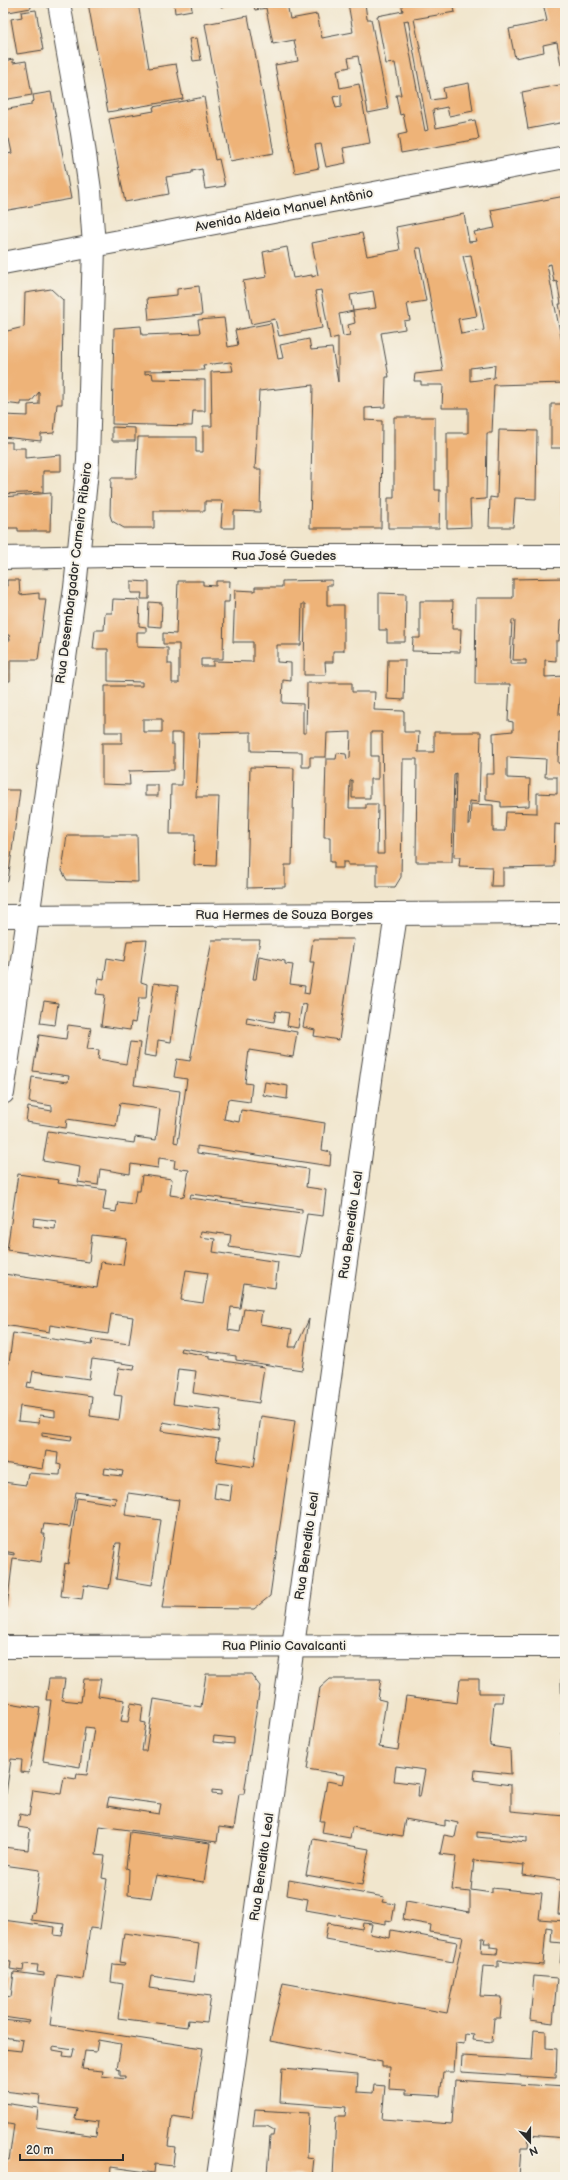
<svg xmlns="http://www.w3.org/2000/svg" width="568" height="2180" font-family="'Balsamiq Sans',sans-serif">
  <rect width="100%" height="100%" fill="#f7f3e8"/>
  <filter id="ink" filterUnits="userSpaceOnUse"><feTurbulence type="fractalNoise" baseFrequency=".025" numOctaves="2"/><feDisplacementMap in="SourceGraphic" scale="8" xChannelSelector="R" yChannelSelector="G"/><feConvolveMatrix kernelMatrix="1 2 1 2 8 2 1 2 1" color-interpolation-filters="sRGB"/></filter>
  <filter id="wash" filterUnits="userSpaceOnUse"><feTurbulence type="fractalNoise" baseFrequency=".012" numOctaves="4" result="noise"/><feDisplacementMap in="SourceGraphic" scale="16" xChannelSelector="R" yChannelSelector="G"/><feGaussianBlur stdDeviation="0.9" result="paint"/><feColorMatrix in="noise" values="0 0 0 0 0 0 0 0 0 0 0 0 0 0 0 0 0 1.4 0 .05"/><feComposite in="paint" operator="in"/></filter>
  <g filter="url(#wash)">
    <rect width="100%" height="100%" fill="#f1e6cd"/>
    <g id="blocks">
      <!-- building -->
      <g fill="#eeb378" fill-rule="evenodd">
        <polygon points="3,3 30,3 31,8 3,13"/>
        <polygon points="88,3 138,3 149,68 176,64 183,99 108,112"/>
        <polygon points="174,3 191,3 192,10 175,13"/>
        <polygon points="221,3 238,3 238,4 221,7"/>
        <path d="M 253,3 L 287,3 L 290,19 L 317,14 L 322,38 L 353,32 L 348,3 L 365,3 L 367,19 L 371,19 L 388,109 L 368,113 L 358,56 L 348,58 L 350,67 L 337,70 L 340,88 L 359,84 L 370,143 L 343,148 L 346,163 L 326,167 L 321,144 L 315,145 L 319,168 L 295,173 L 275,65 L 298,61 L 294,40 L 273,44 L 266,8 L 255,10 ZM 341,95 L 341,107 L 336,108 L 333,97 Z"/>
        <path d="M 401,3 L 453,3 L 455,12 L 414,19 L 431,100 L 445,98 L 443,88 L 469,83 L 473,111 L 449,116 L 447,107 L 433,110 L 436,128 L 475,120 L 479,139 L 401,153 L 398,135 L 407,133 L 403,114 L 400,115 L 396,95 L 401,95 L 395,63 L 386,64 L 377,16 L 403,11 ZM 408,20 L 428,130 L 425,131 L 404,21 Z"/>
        <polygon points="543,3 565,3 565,64 561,65 557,42 543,45 544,52 515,58 509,29 547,21"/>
        <polygon points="36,10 43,50 17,54 11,19 22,17 21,12"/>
        <polygon points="248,16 274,153 230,161 205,24"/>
        <polygon points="3,30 7,51 3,52"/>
        <polygon points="197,38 201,60 193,61 189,39"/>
        <polygon points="13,59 13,63 26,61 32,95 3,100 3,61"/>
        <polygon points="565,84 565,122 528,129 522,92"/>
        <polygon points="51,92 71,199 3,211 3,155 12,153 9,139 3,140 3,110 31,105 31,102 34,101 33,95"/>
        <polygon points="204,97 215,160 219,159 225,186 205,189 202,169 192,171 192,173 166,177 169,194 125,202 109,119 154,111 153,107"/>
        <path d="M 565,196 L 565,333 L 559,304 L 561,304 L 557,281 L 554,282 L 551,264 L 547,265 L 565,358 L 565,383 L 494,385 L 492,433 L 487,433 L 486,499 L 470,500 L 471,527 L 447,528 L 447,433 L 468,433 L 468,408 L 442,408 L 443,385 L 421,385 L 421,381 L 414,381 L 415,374 L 443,371 L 421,248 L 416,248 L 426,301 L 407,304 L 410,320 L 404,321 L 405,329 L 381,333 L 389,377 L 386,377 L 385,407 L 365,408 L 365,420 L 382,421 L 381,528 L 310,528 L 313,385 L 259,391 L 255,469 L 261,469 L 260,512 L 234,511 L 234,528 L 221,528 L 223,501 L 205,501 L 205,511 L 154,511 L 154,528 L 124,528 L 112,521 L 110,515 L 111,478 L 136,478 L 138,437 L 196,437 L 196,452 L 203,452 L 203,426 L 212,426 L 211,372 L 233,371 L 231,362 L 203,365 L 204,370 L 145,371 L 145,374 L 152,373 L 153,379 L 205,380 L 205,411 L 193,411 L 192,426 L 112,424 L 114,328 L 141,326 L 142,335 L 200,333 L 198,320 L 224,318 L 228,347 L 238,345 L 235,330 L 271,323 L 278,359 L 283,358 L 280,345 L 309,339 L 311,350 L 332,348 L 338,382 L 338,337 L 330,339 L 321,290 L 315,291 L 322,328 L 279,336 L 275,319 L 251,324 L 243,281 L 267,277 L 263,252 L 287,247 L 293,278 L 312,275 L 312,277 L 318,275 L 312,243 L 362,233 L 367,256 L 400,250 L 396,227 L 464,214 L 469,242 L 477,241 L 474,232 L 495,228 L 491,210 ZM 471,255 L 484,330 L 461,334 L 458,319 L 477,316 L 463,256 ZM 373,291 L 376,308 L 353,311 L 350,295 ZM 353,311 L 355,323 L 348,325 L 350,335 L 343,336 L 339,314 ZM 495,365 L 494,378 L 470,381 L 470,368 Z"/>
        <polygon points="199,286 202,315 149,320 147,298 177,295 177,289"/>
        <polygon points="51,289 63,300 62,404 57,404 54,433 41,434 41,441 3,437 3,415 28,416 28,405 39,404 39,392 31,402 21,402 21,405 3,403 3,332 24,327 25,293"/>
        <polygon points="551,404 565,404 565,514 562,514 562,448 551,448"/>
        <polygon points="394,417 435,417 435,490 440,490 439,528 388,528 388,498 394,498"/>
        <polygon points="112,427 135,428 135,441 112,441"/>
        <polygon points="499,430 537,431 536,499 515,498 513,527 489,527 490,497 497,498"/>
        <polygon points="3,442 12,442 12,448 25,448 25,458 61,455 61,471 43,471 43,492 3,494"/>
        <polygon points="51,493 50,531 18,531 18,528 3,528 3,497"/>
        <path d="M 565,578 L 565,618 L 560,621 L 559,641 L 556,641 L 556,661 L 545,660 L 545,677 L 565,676 L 565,691 L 561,691 L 559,712 L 559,715 L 565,715 L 565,732 L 559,732 L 558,763 L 565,764 L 565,867 L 563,867 L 563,825 L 555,824 L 554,867 L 503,868 L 503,886 L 491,886 L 492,867 L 459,866 L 460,857 L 454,857 L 456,773 L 454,774 L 452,862 L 416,862 L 417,759 L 403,759 L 401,877 L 395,887 L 377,887 L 377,865 L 348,865 L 348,862 L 343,862 L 343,868 L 334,868 L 334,862 L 330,862 L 330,837 L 324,837 L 326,759 L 336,759 L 337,753 L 346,754 L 347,759 L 350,758 L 351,732 L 327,733 L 326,757 L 310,757 L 310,767 L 302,767 L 302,752 L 251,751 L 251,732 L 199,733 L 196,797 L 219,797 L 216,866 L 194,865 L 195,834 L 170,834 L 171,785 L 182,785 L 183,733 L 171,733 L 171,744 L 174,744 L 174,770 L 129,771 L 130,785 L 102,784 L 102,743 L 122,743 L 122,732 L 105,732 L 105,686 L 142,686 L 142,682 L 108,681 L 108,649 L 93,649 L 95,630 L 104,630 L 105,613 L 112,613 L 113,599 L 140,600 L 139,626 L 146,627 L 146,632 L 137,632 L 137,647 L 168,648 L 168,664 L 172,664 L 172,683 L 179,683 L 179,644 L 163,644 L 163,633 L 176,634 L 178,581 L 203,581 L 203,585 L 216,586 L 216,581 L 230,581 L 229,602 L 224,602 L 223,659 L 201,659 L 201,666 L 213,666 L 213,661 L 253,662 L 253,642 L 233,642 L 235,590 L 255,591 L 255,587 L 282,587 L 282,581 L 332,580 L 332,585 L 327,585 L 327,605 L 344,605 L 344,651 L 333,651 L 333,662 L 325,662 L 326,675 L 304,675 L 305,604 L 302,604 L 301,645 L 277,645 L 277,662 L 291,663 L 291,681 L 283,680 L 282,703 L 303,704 L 303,733 L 306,733 L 307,683 L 352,683 L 352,692 L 375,692 L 374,710 L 404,711 L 404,732 L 419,732 L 418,752 L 434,752 L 434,732 L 481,732 L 479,802 L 469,801 L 468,824 L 470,824 L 471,804 L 493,805 L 493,831 L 505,831 L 506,812 L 537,813 L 537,793 L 557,794 L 557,777 L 545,777 L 546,759 L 507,757 L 507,778 L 530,779 L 529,806 L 501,807 L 501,802 L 486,800 L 486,774 L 494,774 L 493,733 L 513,731 L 513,722 L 508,721 L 510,684 L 475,684 L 476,598 L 513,598 L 513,579 ZM 512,620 L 515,620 L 513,660 L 526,660 L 526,664 L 510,664 ZM 143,719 L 162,719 L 162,732 L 143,732 ZM 371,732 L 382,732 L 384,854 L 377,854 L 378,804 L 366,804 L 366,808 L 349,808 L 350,781 L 352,780 L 352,798 L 370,798 L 370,779 L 378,779 L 378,756 L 371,756 Z"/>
        <polygon points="7,580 19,580 20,595 39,593 39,599 46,599 38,660 10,660 10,681 3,681 3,640 10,640 9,635 3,635 3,587 7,586"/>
        <polygon points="131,581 149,582 149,599 141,599 142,593 131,593"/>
        <polygon points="379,593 406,594 405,642 387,642 387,630 379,630"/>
        <polygon points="420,601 453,601 452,629 461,629 460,652 412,651 413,638 420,638"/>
        <polygon points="149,602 162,603 161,627 148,626"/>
        <polygon points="388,660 405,660 404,700 387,699"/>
        <polygon points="250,767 294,768 292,865 285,865 285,887 247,888"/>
        <rect x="145" y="785" width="13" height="11"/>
        <polygon points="3,790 20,790 8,881 3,885"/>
        <polygon points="67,835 137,835 138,882 67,880 62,871"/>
        <path d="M 313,939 L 354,939 L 339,1040 L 314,1036 L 315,1030 L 303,1027 L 307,1005 L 302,1004 L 298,1028 L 287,1026 L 289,1013 L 276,1011 L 274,1022 L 247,1017 L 246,1023 L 297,1032 L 293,1057 L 249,1050 L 245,1083 L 252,1084 L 250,1102 L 228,1099 L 224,1119 L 239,1122 L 241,1110 L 325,1123 L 322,1150 L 331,1152 L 330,1166 L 197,1146 L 197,1153 L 308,1169 L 306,1187 L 326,1190 L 323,1216 L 307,1214 L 300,1257 L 229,1247 L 231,1235 L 201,1231 L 200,1237 L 215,1239 L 213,1252 L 278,1262 L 275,1288 L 244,1283 L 240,1308 L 231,1307 L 228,1330 L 240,1332 L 244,1309 L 262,1311 L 260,1324 L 292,1329 L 289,1347 L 296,1347 L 309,1319 L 302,1370 L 236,1360 L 236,1356 L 181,1348 L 180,1351 L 210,1356 L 210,1359 L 264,1367 L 259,1403 L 193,1393 L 196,1371 L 178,1369 L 173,1404 L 221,1410 L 218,1432 L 163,1422 L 161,1431 L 219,1439 L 216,1461 L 254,1467 L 261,1416 L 295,1421 L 270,1596 L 254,1609 L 162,1608 L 179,1500 L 128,1493 L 125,1515 L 161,1520 L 152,1585 L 116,1579 L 121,1543 L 116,1543 L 109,1589 L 84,1585 L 82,1599 L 61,1596 L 65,1563 L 68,1564 L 77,1498 L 115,1504 L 116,1498 L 76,1492 L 70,1527 L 44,1524 L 42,1534 L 45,1534 L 41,1562 L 13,1558 L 7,1607 L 3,1606 L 3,1553 L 14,1555 L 14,1553 L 3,1551 L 3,1482 L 26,1485 L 28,1473 L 60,1475 L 61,1465 L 57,1464 L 58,1453 L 46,1451 L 43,1469 L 3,1463 L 3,1371 L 9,1363 L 13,1333 L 92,1345 L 93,1339 L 129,1344 L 133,1317 L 111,1314 L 108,1334 L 50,1325 L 49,1332 L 3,1325 L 4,1274 L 97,1288 L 101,1262 L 123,1265 L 127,1239 L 92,1235 L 89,1262 L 7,1250 L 18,1174 L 59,1180 L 58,1183 L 106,1190 L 103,1210 L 116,1212 L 118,1202 L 134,1204 L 136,1191 L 140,1191 L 142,1175 L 172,1179 L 170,1195 L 184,1197 L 189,1170 L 174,1168 L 175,1160 L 159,1158 L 158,1168 L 131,1164 L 130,1174 L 100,1169 L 98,1185 L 78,1182 L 80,1167 L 43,1161 L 48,1131 L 134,1143 L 135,1137 L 156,1140 L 160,1109 L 120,1103 L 116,1126 L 67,1119 L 66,1128 L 26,1122 L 28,1107 L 52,1111 L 52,1106 L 29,1102 L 32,1077 L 68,1082 L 69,1076 L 33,1071 L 39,1035 L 66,1039 L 68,1025 L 91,1028 L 87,1049 L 99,1050 L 98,1059 L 126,1064 L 130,1042 L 140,1043 L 134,1085 L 180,1091 L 174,1142 L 178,1143 L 187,1079 L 174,1077 L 177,1059 L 190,1061 L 212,940 L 260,940 L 253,979 L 256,979 L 259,956 L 285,961 L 285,964 L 293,965 L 290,984 L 305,986 L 304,993 L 309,994 L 314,962 L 310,962 ZM 191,1194 L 302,1209 L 302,1213 L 190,1198 ZM 34,1218 L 56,1221 L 55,1229 L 33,1226 ZM 186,1270 L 208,1273 L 203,1303 L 181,1300 ZM 92,1359 L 135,1365 L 134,1370 L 119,1368 L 114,1395 L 122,1396 L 119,1420 L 90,1416 L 92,1396 L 27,1387 L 28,1382 L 31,1383 L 33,1371 L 89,1379 ZM 20,1406 L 55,1411 L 55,1417 L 40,1415 L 39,1423 L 18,1421 ZM 42,1432 L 72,1436 L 71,1440 L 42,1436 ZM 105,1468 L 123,1471 L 122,1476 L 104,1474 ZM 216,1483 L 232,1485 L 230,1501 L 214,1498 Z"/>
        <polygon points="147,940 141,982 147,984 146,998 139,998 135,1023 131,1022 130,1030 101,1026 105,995 96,994 99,978 104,979 107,958 124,961 127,941"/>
        <polygon points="154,983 178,986 171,1042 158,1040 156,1057 144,1055"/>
        <polygon points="44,1001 58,1003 55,1025 40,1023"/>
        <polygon points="265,1082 288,1086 287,1099 263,1095"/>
        <path d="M 206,1674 L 251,1674 L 260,1686 L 244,1794 L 239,1794 L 234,1829 L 219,1827 L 217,1842 L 100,1826 L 96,1855 L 105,1856 L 102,1878 L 107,1879 L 100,1929 L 90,1928 L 83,1979 L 57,1975 L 50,2025 L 203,2048 L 192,2119 L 172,2116 L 168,2146 L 175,2147 L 173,2166 L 155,2164 L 154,2173 L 111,2167 L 110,2177 L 9,2177 L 3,2175 L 3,2159 L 9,2160 L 14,2125 L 3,2123 L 3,2103 L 38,2108 L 36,2127 L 96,2136 L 98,2122 L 75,2119 L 77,2109 L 39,2104 L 40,2095 L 3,2091 L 3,2049 L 21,2051 L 23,2040 L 3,2037 L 3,2020 L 29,2023 L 30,2021 L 3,2017 L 3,1972 L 8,1973 L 5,1996 L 11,1997 L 14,1972 L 44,1976 L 44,1973 L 37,1972 L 38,1965 L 24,1964 L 23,1971 L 10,1969 L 11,1962 L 3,1961 L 3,1920 L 55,1927 L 54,1935 L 62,1936 L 64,1924 L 31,1920 L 32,1912 L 34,1913 L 40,1870 L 3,1865 L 3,1847 L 28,1850 L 30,1829 L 18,1827 L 20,1814 L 29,1816 L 33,1790 L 61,1794 L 64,1777 L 76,1779 L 77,1774 L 87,1775 L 94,1728 L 85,1727 L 80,1767 L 43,1761 L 51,1700 L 46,1700 L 49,1679 L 65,1679 L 62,1700 L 81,1702 L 84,1679 L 101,1679 L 98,1696 L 125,1700 L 121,1721 L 128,1722 L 131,1703 L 143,1705 L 141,1722 L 146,1723 L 142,1751 L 146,1751 L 154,1699 L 201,1707 ZM 214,1736 L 234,1738 L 234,1744 L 213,1742 ZM 212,1790 L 221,1791 L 221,1795 L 212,1794 ZM 109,1797 L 161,1804 L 159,1814 L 107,1806 ZM 98,2040 L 121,2044 L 117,2069 L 120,2070 L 120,2076 L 125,2076 L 125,2079 L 102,2076 L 103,2071 L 82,2069 L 85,2051 L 96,2052 ZM 53,2046 L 74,2049 L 72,2057 L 63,2056 L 64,2052 L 53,2050 Z"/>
        <path d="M 330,1679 L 381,1679 L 378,1699 L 386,1701 L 379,1747 L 398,1750 L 406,1696 L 457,1703 L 460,1679 L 479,1679 L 479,1693 L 503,1693 L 502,1702 L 494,1702 L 490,1746 L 510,1749 L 511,1774 L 475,1770 L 474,1780 L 511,1785 L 511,1811 L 565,1816 L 565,1915 L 558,1914 L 561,1880 L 523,1875 L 524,1865 L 474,1860 L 471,1890 L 492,1893 L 492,1888 L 542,1893 L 539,1919 L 565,1921 L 565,1965 L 560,1964 L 562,1943 L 551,1942 L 552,1928 L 546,1927 L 543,1965 L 498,1961 L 498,1967 L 483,1966 L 480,1996 L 502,1997 L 500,2018 L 494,2018 L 492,2042 L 473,2040 L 474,2035 L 465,2034 L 464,2044 L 456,2043 L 454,2072 L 443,2072 L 440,2096 L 406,2094 L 406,2090 L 389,2089 L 390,2067 L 382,2067 L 382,2062 L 270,2041 L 283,1983 L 447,2013 L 463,1937 L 430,1932 L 431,1925 L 403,1920 L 406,1901 L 470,1912 L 470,1892 L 452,1890 L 456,1856 L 440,1854 L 444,1835 L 455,1837 L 458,1823 L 445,1820 L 445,1826 L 405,1819 L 402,1836 L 352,1827 L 350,1838 L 322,1833 L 324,1821 L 320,1821 L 327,1781 L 343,1784 L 345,1775 L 307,1769 L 320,1688 ZM 396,1766 L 425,1770 L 420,1797 L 418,1797 L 419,1784 L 394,1781 ZM 477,1832 L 527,1837 L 527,1842 L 477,1837 ZM 482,1938 L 485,1938 L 484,1943 L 490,1943 L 490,1947 L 498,1948 L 497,1954 L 481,1953 Z"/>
        <polygon points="561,1679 565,1679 565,1719 562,1718"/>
        <polygon points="3,1702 40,1708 29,1773 21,1772 22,1760 11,1759 6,1794 3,1794"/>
        <polygon points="562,1734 565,1735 565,1808 564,1808"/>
        <polygon points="130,1832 210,1843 204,1882 156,1875 151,1898 128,1895 129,1869 126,1868"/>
        <polygon points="313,1839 369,1849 362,1885 306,1875"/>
        <polygon points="289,1880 384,1897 382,1902 395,1904 392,1921 386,1920 386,1924 306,1910 308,1899 287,1895"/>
        <polygon points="328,1923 362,1929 363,1923 372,1924 370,1934 390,1938 391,1930 457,1942 453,1962 325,1939"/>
        <polygon points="124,1933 199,1943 194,1982 151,1976 149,1988 211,1996 207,2022 188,2020 187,2027 118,2018 123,1984 111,1982 113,1964 124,1965 125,1963 120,1962"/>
        <polygon points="534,1976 557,1978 553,2023 530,2020"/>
        <polygon points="534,2030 546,2031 546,2048 557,2049 556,2078 461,2072 462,2056 532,2060"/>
        <polygon points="282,2068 358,2074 357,2092 373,2093 374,2085 385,2086 382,2119 452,2124 455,2080 565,2087 565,2138 529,2135 528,2148 521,2148 519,2177 333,2177 336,2116 345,2116 346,2107 280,2102"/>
        <polygon points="255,2110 309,2113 307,2157 314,2158 312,2177 267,2174 270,2136 273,2136 274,2130 267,2126 253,2126"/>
      </g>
    </g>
  </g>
  <g filter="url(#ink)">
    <use href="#blocks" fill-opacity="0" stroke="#494743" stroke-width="1"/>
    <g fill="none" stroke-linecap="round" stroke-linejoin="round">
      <!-- minor casing -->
      <g stroke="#494743" stroke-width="24">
        <g id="minor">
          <polyline points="3,558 110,556 565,556"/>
          <polyline points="3,916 565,913"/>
          <polyline points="3,1093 75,588 88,461 94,246 90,190 82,133 59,3"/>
          <polyline points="3,1647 565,1646"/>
          <polyline points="218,2177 293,1646 372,1073 396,915"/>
        </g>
      </g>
      <!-- tertiary casing -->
      <g stroke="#494743" stroke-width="24">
        <polyline id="tertiary" points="3,263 565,157"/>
      </g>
      <!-- minor -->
      <use href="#minor" stroke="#fff" stroke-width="22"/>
      <!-- tertiary -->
      <use href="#tertiary" stroke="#fff" stroke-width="22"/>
    </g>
  </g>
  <g text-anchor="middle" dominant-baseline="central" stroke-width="4" stroke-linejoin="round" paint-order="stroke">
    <!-- street labels -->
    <g font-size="13" fill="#2b2b2b" stroke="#f7f3e8">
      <text transform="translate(284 210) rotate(-11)">Avenida Aldeia Manuel Antônio</text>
      <text x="284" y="556">Rua José Guedes</text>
      <text transform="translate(74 573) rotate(-83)">Rua Desembargador Carneiro Ribeiro</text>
      <text x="284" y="915">Rua Hermes de Souza Borges</text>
      <text transform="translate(351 1225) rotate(-82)">Rua Benedito Leal</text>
      <text transform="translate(307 1546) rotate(-82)">Rua Benedito Leal</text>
      <text x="284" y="1646">Rua Plinio Cavalcanti</text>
      <text transform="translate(262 1867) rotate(-82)">Rua Benedito Leal</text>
    </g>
  </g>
  <!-- margin -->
  <rect width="568" height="2180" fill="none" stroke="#f7f3e8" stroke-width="16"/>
  <!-- north arrow -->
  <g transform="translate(530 2142) rotate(159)" stroke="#f7f3e8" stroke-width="3" paint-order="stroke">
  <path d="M0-3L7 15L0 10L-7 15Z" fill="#2b2b2b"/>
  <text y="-6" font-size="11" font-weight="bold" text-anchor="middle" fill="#2b2b2b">N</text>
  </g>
  <!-- scale -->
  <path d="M20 2154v6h103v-6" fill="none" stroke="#2b2b2b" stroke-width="2"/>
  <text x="26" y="2154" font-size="12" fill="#2b2b2b" stroke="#f7f3e8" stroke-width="3" paint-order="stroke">20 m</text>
</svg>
